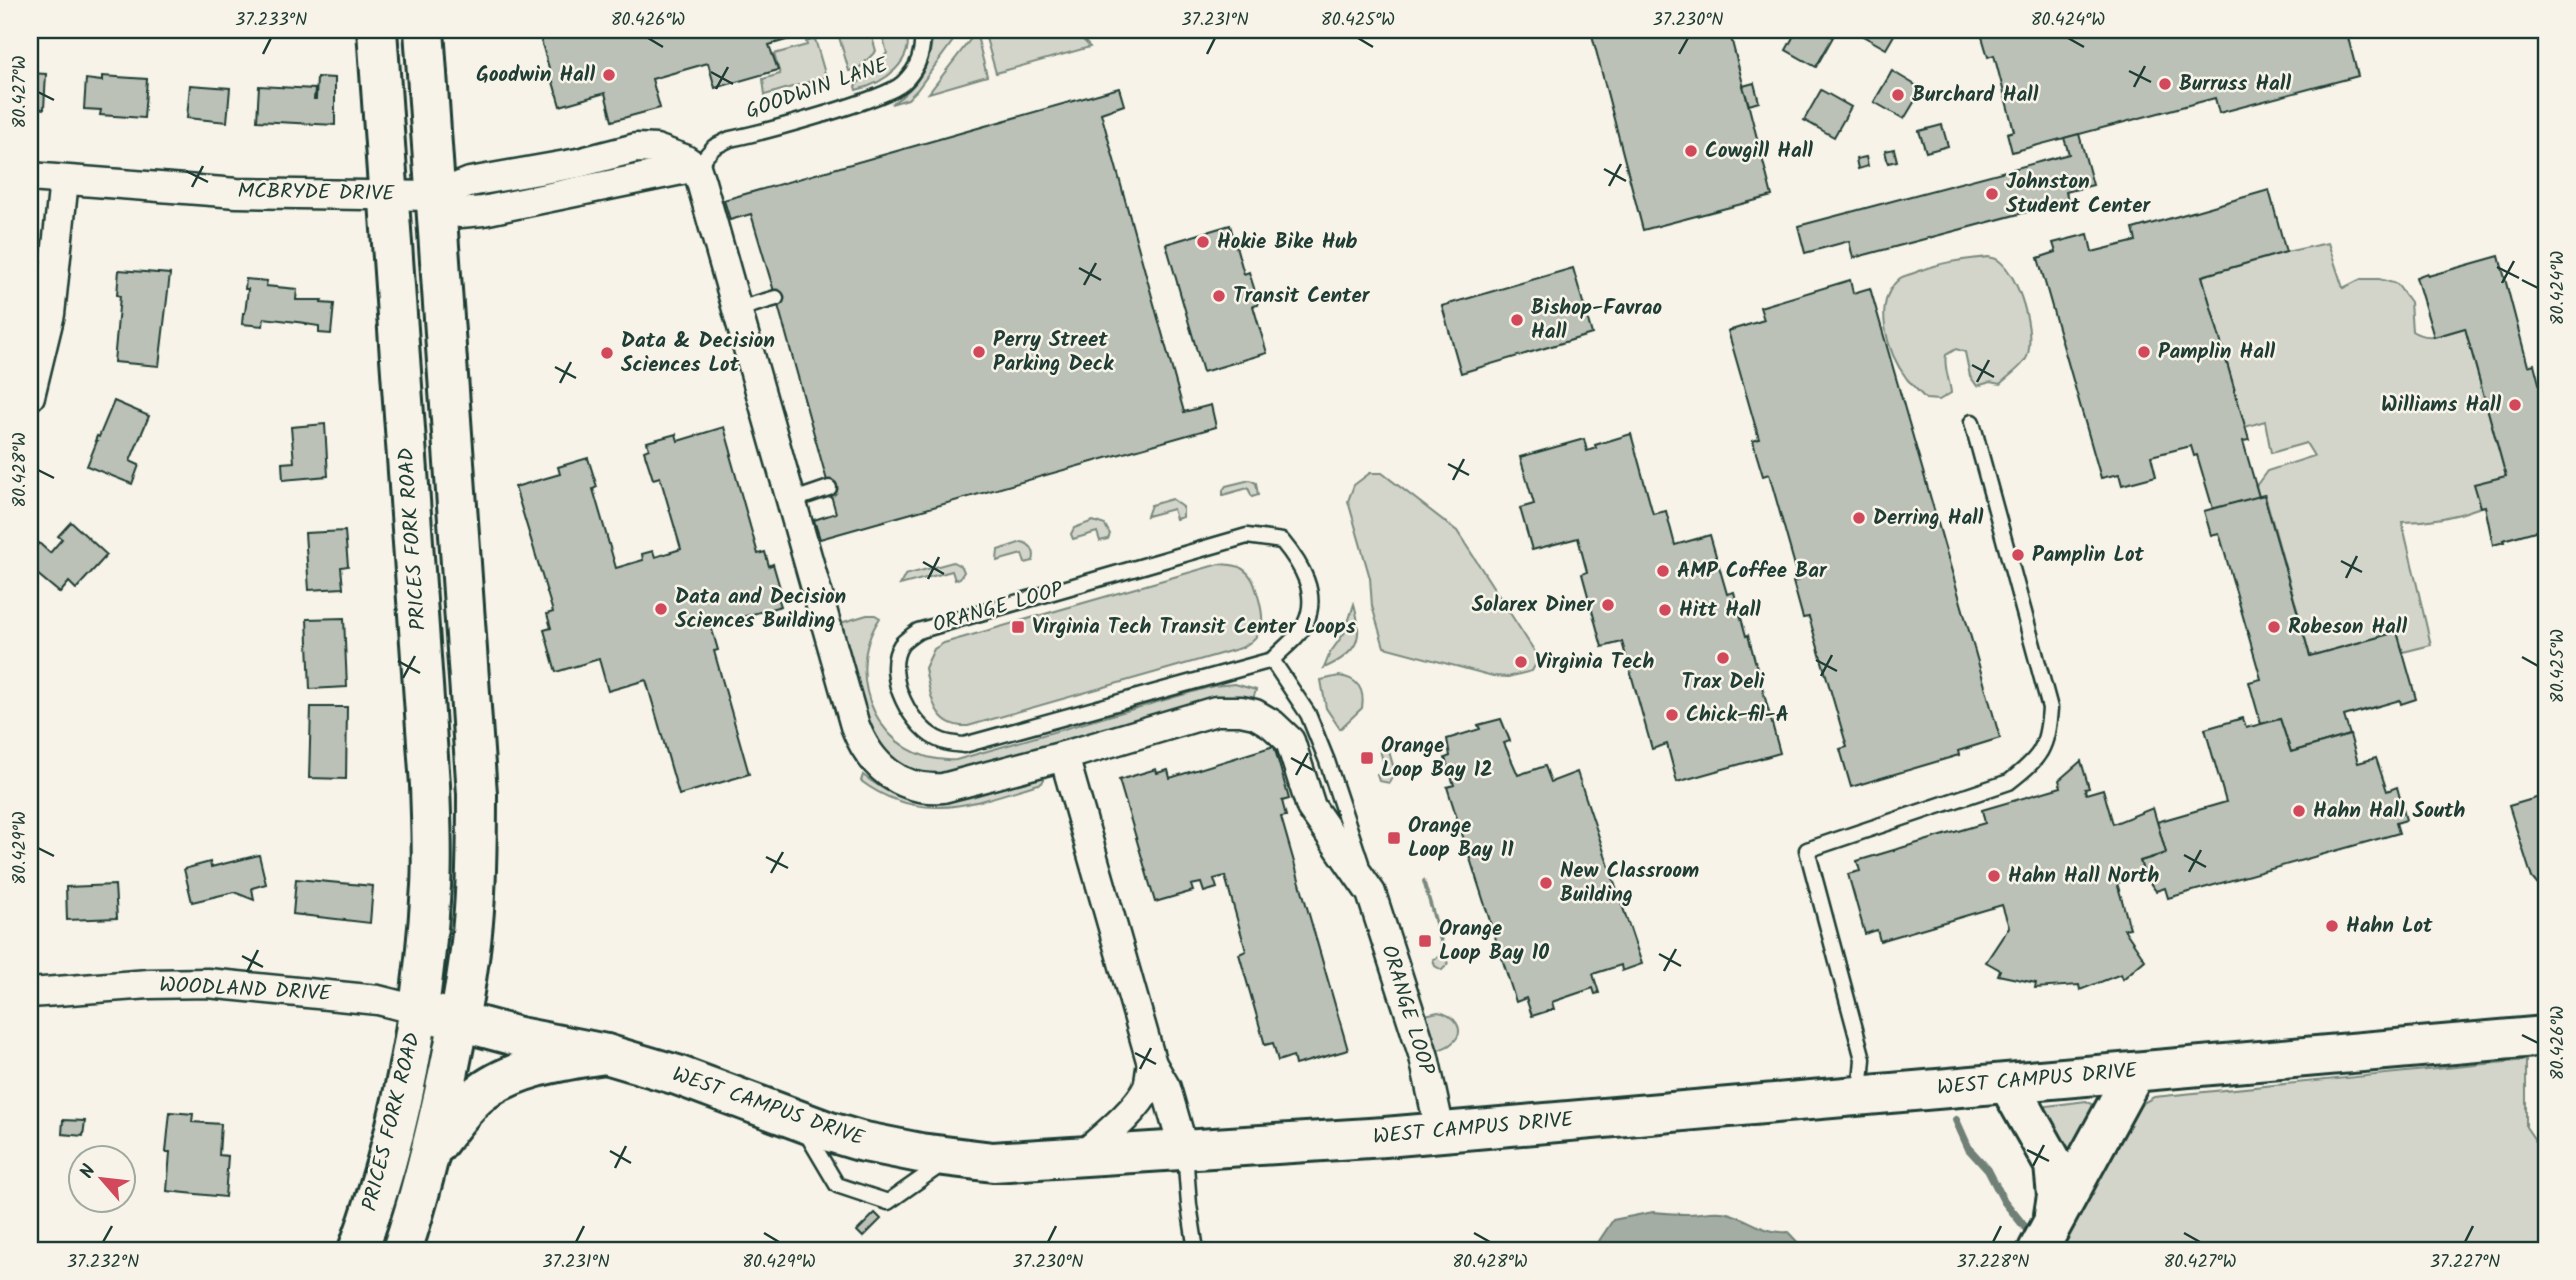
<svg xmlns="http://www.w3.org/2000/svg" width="2576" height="1280" font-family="Kalam,sans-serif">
  <rect width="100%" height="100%" fill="#f7f3e8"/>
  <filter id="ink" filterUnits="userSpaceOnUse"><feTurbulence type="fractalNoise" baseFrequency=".0143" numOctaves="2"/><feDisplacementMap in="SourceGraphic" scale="14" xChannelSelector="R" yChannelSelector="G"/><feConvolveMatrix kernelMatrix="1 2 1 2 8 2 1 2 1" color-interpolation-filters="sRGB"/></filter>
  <g filter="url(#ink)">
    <!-- green -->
    <g fill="#d3d5ca" stroke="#79897f" stroke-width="2">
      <polygon points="837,30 870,30 876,51 859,68 849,71"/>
      <path d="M 896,30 L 906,30 C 916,62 883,84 856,90 L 855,86 L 887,53 L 883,38 L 896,34 Z"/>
      <path d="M 932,30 L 961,30 L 917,90 L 908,99 L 891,104 C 919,87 933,62 932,30 Z"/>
      <path d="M 984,31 C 1018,53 1059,8 1090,47 L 996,73 Z"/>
      <polygon points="976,32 987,76 929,93"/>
      <polygon points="815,39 826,77 765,95 763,79 780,74 774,54 807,45 806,42"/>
      <path d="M 2328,243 L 2343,288 L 2361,279 L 2379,279 L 2397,284 L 2410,302 L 2412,331 C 2428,342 2447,333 2465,328 L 2506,476 L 2475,485 L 2481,507 C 2455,517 2430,522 2402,522 L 2431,645 L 2403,652 L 2397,632 L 2310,656 L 2265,495 L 2259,497 L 2256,486 L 2267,471 L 2314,456 L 2306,443 L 2271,453 L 2265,421 L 2245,427 L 2202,276 L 2286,252 Z"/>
      <path d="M 1988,257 C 1991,258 1995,258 1998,260 C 2019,275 2036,333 2027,357 C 2023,367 2008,376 2000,384 L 1990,382 L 1977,386 L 1970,376 L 1965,352 L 1956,349 L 1946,355 C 1943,366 1950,381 1951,393 L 1939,400 L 1926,399 C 1920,393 1913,386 1907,379 C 1888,354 1871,304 1899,279 C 1902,276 1909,275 1914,273 C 1940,262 1960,260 1988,257 Z"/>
      <polygon points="1370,473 1382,473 1457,531 1539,658 1532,671 1508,677 1493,676 1384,647 1372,606 1370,578 1348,501 1354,485"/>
      <polygon points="1250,480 1256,483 1258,495 1252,497 1248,488 1223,495 1223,490 1226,486"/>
      <polygon points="1172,499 1183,507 1183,517 1176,519 1173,509 1147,516 1151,505"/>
      <polygon points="1093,521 1105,525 1110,534 1108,539 1100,541 1097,532 1073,539 1071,534 1074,528"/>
      <path d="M 1022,542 C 1031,544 1036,552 1033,561 L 1025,563 L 1022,554 L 997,561 L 998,550 Z"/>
      <polygon points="953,562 962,567 964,572 960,578 955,580 952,571 900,585 905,575"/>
      <path d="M 1219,564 C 1226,565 1235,564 1241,568 C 1252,574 1255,585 1258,596 C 1265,620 1266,635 1241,648 L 968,726 C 934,728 930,695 925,668 L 934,649 L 944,643 Z"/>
      <path d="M 1354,604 C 1364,639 1358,653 1324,668 L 1330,653 L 1345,632 Z"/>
      <path d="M 867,615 L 875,615 L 880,618 C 840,677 881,765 956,760 L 1213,686 L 1235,684 L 1256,690 L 1252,702 L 1074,742 L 1065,740 C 1034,749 951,778 923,774 C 904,771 886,758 875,743 L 837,624 Z"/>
      <path d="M 1339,676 C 1358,678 1365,690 1362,708 L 1340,729 L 1326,708 L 1321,680 Z"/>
      <polygon points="1382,745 1388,748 1395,772 1389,783 1379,781 1377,775 1386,773 1379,746"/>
      <path d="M 863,775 C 926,824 971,796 1039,776 L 1045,777 L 1042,783 C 976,802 923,827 861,781 Z"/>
      <polygon points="1424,880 1448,961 1447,965 1442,970 1435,966 1433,959 1444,955 1423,881"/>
      <path d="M 1438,1012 C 1453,1014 1468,1030 1452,1043 C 1448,1047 1442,1048 1437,1051 L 1425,1015 Z"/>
      <polygon points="2526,1060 2526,1127 2546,1156 2546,1250 2055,1250 2134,1108 2154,1097"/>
      <polygon points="2086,1101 2094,1105 2095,1108 2073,1151 2066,1155 2043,1112 2047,1106"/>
    </g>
    <!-- water -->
    <path fill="#a4ada3" stroke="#6f8077" stroke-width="2" d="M 1653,1212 C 1664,1213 1675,1214 1686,1214 C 1701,1214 1716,1209 1731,1214 C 1752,1221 1765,1234 1788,1232 L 1805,1250 L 1593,1250 L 1613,1220 Z"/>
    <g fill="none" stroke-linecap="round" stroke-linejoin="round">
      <!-- stream -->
      <polyline stroke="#6f8077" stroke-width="8" points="1956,1120 1969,1149 1988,1170 2004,1201 2032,1236"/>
    </g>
    <!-- building -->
    <g fill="#bbc1b6" stroke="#1f3d34" stroke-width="2">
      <polygon points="538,30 821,30 769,45 778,70 715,88 708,63 652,79 660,108 612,121 605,93 560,106"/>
      <polygon points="1611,30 1729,30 1772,196 1643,230 1592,35"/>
      <polygon points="1797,30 1820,30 1833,37 1816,67 1786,50"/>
      <polygon points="1857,30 1897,30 1886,49 1856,32"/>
      <polygon points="1980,30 2346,30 2358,76 2219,113 2215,98 2012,152 2007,133 2014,131 1994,55 1988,57"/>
      <polygon points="1892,71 1922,89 1904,119 1874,102"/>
      <polygon points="30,73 46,74 44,109 30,108"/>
      <polygon points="102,76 147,79 144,118 100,115 101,110 84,109 86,79 102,81"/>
      <polygon points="317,77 335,78 335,125 257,121 259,86 315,89 314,99 316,99"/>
      <polygon points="1754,83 1759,102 1749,105 1743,86"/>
      <polygon points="190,85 230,88 227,122 187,118"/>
      <polygon points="1119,88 1124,105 1101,113 1184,412 1211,405 1216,427 820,539 814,520 836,513 776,298 751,214 730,220 724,200"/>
      <polygon points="1821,90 1851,107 1834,137 1804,120"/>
      <polygon points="1942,125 1948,146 1926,152 1919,131"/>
      <polygon points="2079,134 2093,185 2066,192 2068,201 1853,258 1849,241 1805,253 1798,226 2069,154 2064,138"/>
      <polygon points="1894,149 1897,161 1888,163 1885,151"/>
      <polygon points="1866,157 1868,166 1858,169 1856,159"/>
      <polygon points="2269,190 2286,252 2202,276 2249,440 2243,441 2259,497 2213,509 2197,455 2194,456 2191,446 2151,456 2156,476 2122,485 2119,474 2101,478 2038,258 2056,252 2053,243 2088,234 2092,252 2136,241 2133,229"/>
      <polygon points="1230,225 1244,274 1249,272 1254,288 1258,305 1253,306 1267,353 1203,372 1166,244"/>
      <polygon points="2499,256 2528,366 2534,364 2546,410 2542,411 2546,428 2546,528 2503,540 2504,542 2493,545 2485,506 2481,507 2474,484 2506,476 2465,328 2434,337 2416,277 2427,273 2428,276"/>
      <polygon points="1573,268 1592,334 1461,373 1442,306"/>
      <polygon points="119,270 170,274 159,366 114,362 120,296 117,295"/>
      <polygon points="246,279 267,281 266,286 297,289 296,300 322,300 321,303 334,304 331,334 319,333 319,326 305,324 305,323 264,318 263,326 242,324 243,313 245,313 248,289 245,289"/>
      <polygon points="1850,280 1853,293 1870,288 2000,738 1958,751 1959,755 1851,787 1840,749 1847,747 1809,617 1803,618 1793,582 1799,580 1769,474 1763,476 1756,453 1753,441 1759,439 1728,331 1764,320 1760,307"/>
      <polygon points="114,401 149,416 130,461 139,465 132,484 87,466 97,441 95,441 97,436 99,437"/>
      <polygon points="325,424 328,476 283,480 282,463 294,462 291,427"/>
      <polygon points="724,427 732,455 730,455 758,554 765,552 769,566 773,564 780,588 775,589 781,606 711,626 718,650 714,651 749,774 679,795 646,680 608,691 599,659 556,672 544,630 551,628 547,614 553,612 515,487 560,474 558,467 588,458 597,487 593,489 616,568 643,560 642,554 653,551 655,557 681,549 660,477 653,479 644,451 649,449 647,442 676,434 678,441"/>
      <polygon points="1631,434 1653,514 1666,511 1675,545 1710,535 1727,594 1734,592 1746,636 1748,635 1780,753 1677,782 1667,744 1652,749 1622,642 1602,647 1582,574 1587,572 1578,538 1532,550 1520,508 1534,504 1520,457 1584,439 1587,451 1596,448 1595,445"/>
      <polygon points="2264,495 2310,656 2397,632 2416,699 2401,704 2400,700 2344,716 2350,735 2291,752 2280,719 2261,724 2249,682 2261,679 2219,533 2211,535 2204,511"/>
      <polygon points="71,522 107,555 76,589 69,582 60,593 30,568 30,553 39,543 50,553 62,539 58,536"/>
      <polygon points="345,531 348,566 341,567 343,588 309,590 305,533"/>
      <polygon points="344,618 347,687 310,689 307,619"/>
      <polygon points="311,707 347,707 346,779 309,778"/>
      <polygon points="2243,718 2246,728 2280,719 2291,752 2350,735 2358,763 2376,758 2387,791 2397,787 2406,820 2396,823 2399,833 2168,898 2165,888 2156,891 2144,875 2140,861 2166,853 2157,822 2226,802 2205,729"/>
      <polygon points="1501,719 1510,741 1504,743 1518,775 1545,766 1551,782 1577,772 1642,964 1622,971 1621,965 1593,974 1599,993 1595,994 1593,988 1552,1002 1554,1009 1532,1016 1526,998 1516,1002 1447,787 1454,785 1445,758 1450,756 1447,739 1480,729 1478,725"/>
      <polygon points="1274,746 1289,799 1282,801 1286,816 1281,817 1348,1050 1295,1065 1293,1056 1278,1061 1273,1043 1265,1045 1239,954 1246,951 1225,876 1214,879 1217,888 1204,892 1201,883 1191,885 1193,891 1155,902 1119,780 1156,769 1157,773 1168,770 1170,778"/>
      <polygon points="2081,761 2089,788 2085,789 2086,794 2103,789 2113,824 2153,808 2166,853 2140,861 2144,875 2117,883 2130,928 2124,929 2145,960 2123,979 2121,974 2080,990 2079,985 2035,988 2036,983 1998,975 2000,970 1986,962 2009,927 2002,905 1880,941 1877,930 1865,934 1848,874 1860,871 1857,861 1985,823 1982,810 2061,787 2059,780"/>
      <polygon points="2546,795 2546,895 2532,878 2509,806"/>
      <polygon points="259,855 266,884 252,888 254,900 234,892 192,902 184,869 210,862 211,867"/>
      <polygon points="296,879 373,886 370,923 293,914"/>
      <polygon points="115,885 117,918 67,920 66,887"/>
      <polygon points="30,1108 37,1118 30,1123"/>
      <polygon points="170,1112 193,1114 192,1122 221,1124 219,1155 228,1156 225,1197 167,1191 170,1152 166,1152"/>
      <polygon points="63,1120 85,1121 83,1136 62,1134"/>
      <polygon points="875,1213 881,1219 863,1237 857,1231"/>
    </g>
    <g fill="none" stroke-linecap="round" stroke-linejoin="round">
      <!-- lane casing -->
      <g stroke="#1f3d34" stroke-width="19">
        <g id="lane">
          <path d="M 696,167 L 714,147 L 730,139 C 760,133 885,100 903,83 C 919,68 924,51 922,30"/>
          <polyline points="738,309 776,298"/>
          <polyline points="791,501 829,488"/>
          <path d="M 1247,536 L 1282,541 C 1301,564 1320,594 1305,624 C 1299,637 1282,649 1272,660 L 964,745 C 957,744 949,744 942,741 C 912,731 882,674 901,645 C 905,640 913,635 918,631 Z"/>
          <polyline points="1272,660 1308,714 1327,761 1361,863"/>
          <path d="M 1860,1094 L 1863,1059 L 1807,850 L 2009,782 C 2041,757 2047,749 2050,708 L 1972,422"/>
          <polyline points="805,1131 837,1185 888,1202 942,1164"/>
          <polyline points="1185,1152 1189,1205 1196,1250"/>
        </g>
      </g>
      <!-- street casing -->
      <g stroke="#1f3d34" stroke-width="33">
        <g id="street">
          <path d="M 30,177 L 237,193 L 436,196 L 470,182 L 578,163 L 636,148 L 656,149 L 684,159 L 696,167 L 701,182 L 855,726 C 870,765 899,791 943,788 L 1064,756 L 1216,711 L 1241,711 L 1255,714 L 1272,724 L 1290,741 L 1311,807 L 1371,893 L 1424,1057 L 1440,1131"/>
          <polyline points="436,196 460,213 483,211 696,167"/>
          <polyline points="30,396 50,314 64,180"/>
          <polyline points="1064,756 1152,1064 1166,1088 1184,1151"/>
          <polyline points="30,993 149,984 207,983 378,1000 418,1010"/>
          <path d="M 1082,1156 C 1102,1138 1137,1111 1148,1087 C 1150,1080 1150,1071 1152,1064"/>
        </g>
      </g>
      <!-- secondary casing -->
      <g stroke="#1f3d34" stroke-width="44">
        <g id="secondary">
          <polyline points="418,1010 519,1037 606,1054 677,1075 830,1132 860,1141 920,1153 993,1162 1385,1137 2546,1036"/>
          <polyline points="2008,1083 2054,1165 2057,1196 2054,1215"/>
          <polyline points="2038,1250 2135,1072"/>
        </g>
      </g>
      <!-- primary casing -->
      <g stroke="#1f3d34" stroke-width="44">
        <g id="primary">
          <path d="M 437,1144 C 449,1128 461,1111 476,1097 C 509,1068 563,1060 606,1054"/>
          <path d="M 358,1250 C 401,1134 424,1010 431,886 C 433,852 431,818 430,785 L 377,30"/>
          <path d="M 402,1250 C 422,1191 436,1131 449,1070 C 459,1021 469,972 473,922 C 477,880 477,837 477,794 L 424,30"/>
        </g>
      </g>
      <!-- lane -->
      <use href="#lane" stroke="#f7f3e8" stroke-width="14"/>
      <!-- street -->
      <use href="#street" stroke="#f7f3e8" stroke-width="28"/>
      <!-- secondary -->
      <use href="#secondary" stroke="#f7f3e8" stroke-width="38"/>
      <!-- primary -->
      <use href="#primary" stroke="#f7f3e8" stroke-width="38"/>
    </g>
  </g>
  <!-- ticks -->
  <path fill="none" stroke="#1f3d34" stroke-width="2.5" d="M 648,38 L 663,47M 1358,38 L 1373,47M 2068,38 L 2084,47M 263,54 L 271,38M 1207,54 L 1215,38M 1679,54 L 1688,38M 2129,71 L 2151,82M 711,72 L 733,84M 2134,87 L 2145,66M 716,89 L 728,67M 38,92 L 54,100M 1604,169 L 1626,181M 186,171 L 208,182M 1609,186 L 1621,164M 192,187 L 203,166M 2497,267 L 2519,278M 1079,268 L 1101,280M 2522,280 L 2538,288M 2502,283 L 2514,261M 1084,285 L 1096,263M 1972,365 L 1994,377M 555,367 L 576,378M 1977,382 L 1989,360M 560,383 L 571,362M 1448,464 L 1469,475M 38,470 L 54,478M 1453,480 L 1464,459M 2341,561 L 2362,572M 923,562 L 944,574M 2346,578 L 2357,556M 928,579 L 939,557M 2522,657 L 2538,666M 1816,660 L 1837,671M 398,661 L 420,673M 1821,676 L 1832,655M 403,678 L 415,656M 1291,758 L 1313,770M 1296,775 L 1308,753M 38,848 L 54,856M 2184,855 L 2206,867M 766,857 L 788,868M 2189,872 L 2201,850M 771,873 L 783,852M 1659,954 L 1681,966M 242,956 L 263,967M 1664,971 L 1676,949M 247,972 L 258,950M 2522,1035 L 2538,1043M 1135,1053 L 1156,1064M 1140,1069 L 1151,1048M 2027,1150 L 2049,1161M 610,1151 L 631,1163M 2033,1166 L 2044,1145M 615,1168 L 626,1146M 764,1233 L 779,1242M 1474,1233 L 1490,1242M 2184,1233 L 2200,1242M 103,1242 L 112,1226M 576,1242 L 584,1226M 1048,1242 L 1056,1226M 1993,1242 L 2001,1226M 2465,1242 L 2473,1226"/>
  <!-- markers -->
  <g fill="#d1495b" stroke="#f7f3e8" stroke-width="2.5">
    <circle cx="609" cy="75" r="7"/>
    <circle cx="2165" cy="84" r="7"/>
    <circle cx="1898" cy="95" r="7"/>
    <circle cx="1691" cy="151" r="7"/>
    <circle cx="1992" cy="194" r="7"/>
    <circle cx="1203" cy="242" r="7"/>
    <circle cx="1219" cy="296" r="7"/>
    <circle cx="1517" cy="320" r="7"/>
    <circle cx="979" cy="352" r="7"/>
    <circle cx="2144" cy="352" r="7"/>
    <circle cx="607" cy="353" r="7"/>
    <circle cx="2515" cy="405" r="7"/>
    <circle cx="1859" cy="518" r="7"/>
    <circle cx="2018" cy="555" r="7"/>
    <circle cx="1663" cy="571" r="7"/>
    <circle cx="1608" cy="605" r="7"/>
    <circle cx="661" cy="609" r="7"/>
    <circle cx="1665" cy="610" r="7"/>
    <rect x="1011" y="620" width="14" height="14" rx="3.5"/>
    <circle cx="2274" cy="627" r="7"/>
    <circle cx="1723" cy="658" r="7"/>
    <circle cx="1521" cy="662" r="7"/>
    <circle cx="1672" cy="715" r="7"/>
    <rect x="1360" y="751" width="14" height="14" rx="3.5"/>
    <circle cx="2299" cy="811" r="7"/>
    <rect x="1387" y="831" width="14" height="14" rx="3.5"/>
    <circle cx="1994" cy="876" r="7"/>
    <circle cx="1546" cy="883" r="7"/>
    <circle cx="2332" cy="926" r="7"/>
    <rect x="1418" y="934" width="14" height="14" rx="3.5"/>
  </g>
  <g text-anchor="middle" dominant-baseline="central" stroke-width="5" stroke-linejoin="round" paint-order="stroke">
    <!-- poi labels -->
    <g font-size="21" font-weight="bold" fill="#1f3d34" stroke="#f7f3e8" text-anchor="start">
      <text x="595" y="75" text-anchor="end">Goodwin Hall</text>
      <text x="2179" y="84">Burruss Hall</text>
      <text x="1912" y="95">Burchard Hall</text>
      <text x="1705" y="151">Cowgill Hall</text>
      <text x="2006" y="182">Johnston<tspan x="2006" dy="24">Student Center</tspan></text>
      <text x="1217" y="242">Hokie Bike Hub</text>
      <text x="1233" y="296">Transit Center</text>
      <text x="1531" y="308">Bishop-Favrao<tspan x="1531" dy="24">Hall</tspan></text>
      <text x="993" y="340">Perry Street<tspan x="993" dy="24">Parking Deck</tspan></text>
      <text x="621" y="341">Data &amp; Decision<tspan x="621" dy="24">Sciences Lot</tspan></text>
      <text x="2158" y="352">Pamplin Hall</text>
      <text x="2501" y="405" text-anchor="end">Williams Hall</text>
      <text x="1873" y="518">Derring Hall</text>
      <text x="2032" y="555">Pamplin Lot</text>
      <text x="1677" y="571">AMP Coffee Bar</text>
      <text x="675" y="597">Data and Decision<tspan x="675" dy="24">Sciences Building</tspan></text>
      <text x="1594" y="605" text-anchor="end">Solarex Diner</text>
      <text x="1679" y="610">Hitt Hall</text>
      <text x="1032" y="627">Virginia Tech Transit Center Loops</text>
      <text x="2288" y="627">Robeson Hall</text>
      <text x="1535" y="662">Virginia Tech</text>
      <text x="1723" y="682" text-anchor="middle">Trax Deli</text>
      <text x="1686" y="715">Chick-fil-A</text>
      <text x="1381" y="746">Orange<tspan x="1381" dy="24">Loop Bay 12</tspan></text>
      <text x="2313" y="811">Hahn Hall South</text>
      <text x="1408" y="826">Orange<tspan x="1408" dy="24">Loop Bay 11</tspan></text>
      <text x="1560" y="871">New Classroom<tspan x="1560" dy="24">Building</tspan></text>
      <text x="2008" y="876">Hahn Hall North</text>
      <text x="2346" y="926">Hahn Lot</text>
      <text x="1439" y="929">Orange<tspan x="1439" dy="24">Loop Bay 10</tspan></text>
    </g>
    <!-- street labels -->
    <g font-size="21" fill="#1f3d34" stroke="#f7f3e8">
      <text transform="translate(817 89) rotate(-19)">GOODWIN LANE</text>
      <text transform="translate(316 193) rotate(1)">MCBRYDE DRIVE</text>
      <text transform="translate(413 539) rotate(-94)">PRICES FORK ROAD</text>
      <text transform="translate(998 608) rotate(-16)">ORANGE LOOP</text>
      <text transform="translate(245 990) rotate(3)">WOODLAND DRIVE</text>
      <text transform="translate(1407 1010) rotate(73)">ORANGE LOOP</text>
      <text transform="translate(2037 1080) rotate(-5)">WEST CAMPUS DRIVE</text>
      <text transform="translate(768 1107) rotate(19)">WEST CAMPUS DRIVE</text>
      <text transform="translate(392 1122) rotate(-76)">PRICES FORK ROAD</text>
      <text transform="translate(1473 1129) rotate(-5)">WEST CAMPUS DRIVE</text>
    </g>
  </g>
  <!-- margin -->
  <rect width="2576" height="1280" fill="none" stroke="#f7f3e8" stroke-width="77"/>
  <!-- north arrow -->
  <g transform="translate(102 1179) rotate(298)"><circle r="33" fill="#f7f3e8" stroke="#a1aaa0" stroke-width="2"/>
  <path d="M0-5L12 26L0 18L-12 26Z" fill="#d1495b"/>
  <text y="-10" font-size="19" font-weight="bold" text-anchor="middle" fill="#1f3d34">N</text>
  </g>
  <rect x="38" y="38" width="2500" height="1204" fill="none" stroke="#1f3d34" stroke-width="2.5"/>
  <g font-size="18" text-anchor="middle" fill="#1f3d34">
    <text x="271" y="25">37.233°N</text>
    <text x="648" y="25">80.426°W</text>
    <text x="1215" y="25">37.231°N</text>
    <text x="1358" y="25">80.425°W</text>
    <text x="1688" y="25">37.230°N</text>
    <text x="2068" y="25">80.424°W</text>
    <text transform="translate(19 92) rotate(-90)" y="6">80.427°W</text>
    <text transform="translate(2557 288) rotate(-90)" y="6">80.424°W</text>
    <text transform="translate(19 470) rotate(-90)" y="6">80.428°W</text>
    <text transform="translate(2557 666) rotate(-90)" y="6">80.425°W</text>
    <text transform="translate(19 848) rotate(-90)" y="6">80.429°W</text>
    <text transform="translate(2557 1043) rotate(-90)" y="6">80.426°W</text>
    <text x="103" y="1267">37.232°N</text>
    <text x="576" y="1267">37.231°N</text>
    <text x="779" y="1267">80.429°W</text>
    <text x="1048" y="1267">37.230°N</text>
    <text x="1490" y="1267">80.428°W</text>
    <text x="1993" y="1267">37.228°N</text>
    <text x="2200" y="1267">80.427°W</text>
    <text x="2465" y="1267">37.227°N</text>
  </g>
</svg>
